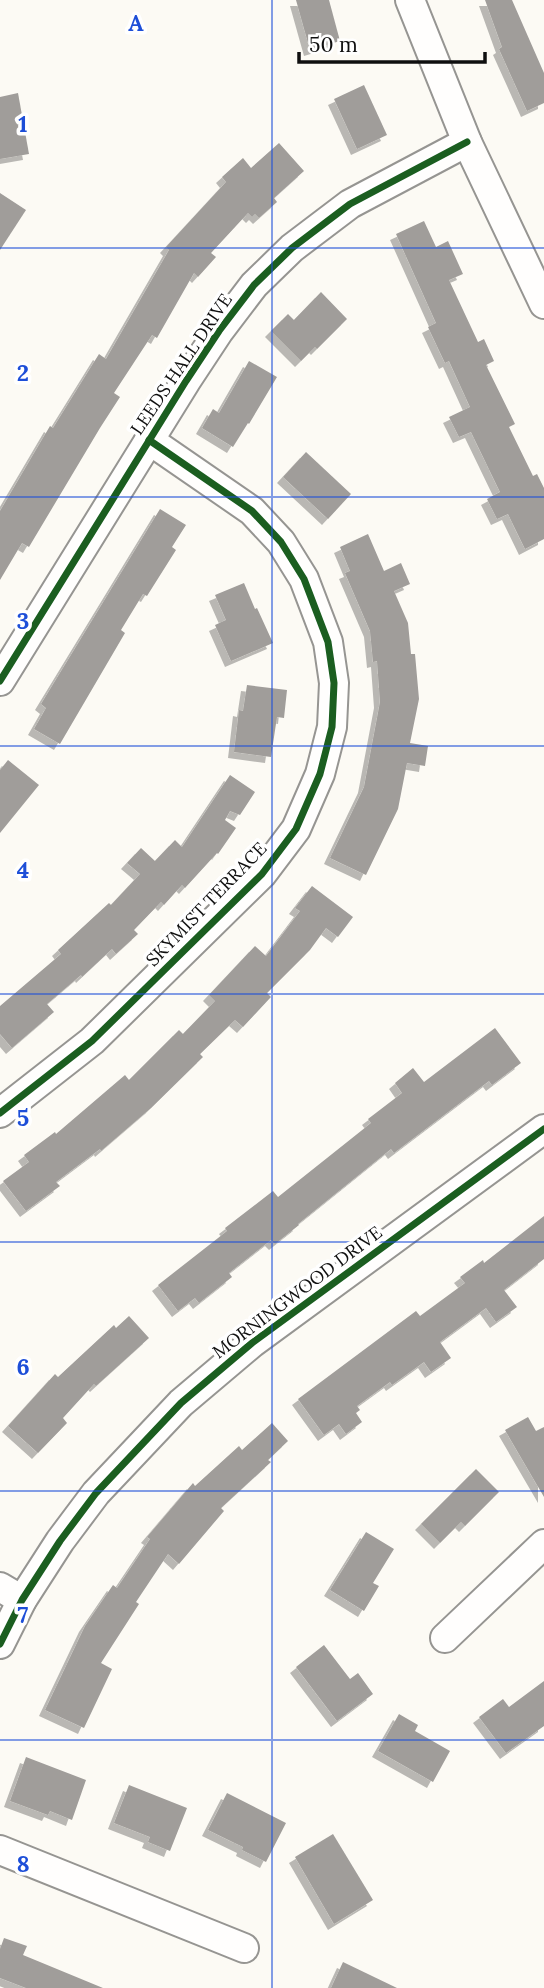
<svg xmlns="http://www.w3.org/2000/svg" width="544" height="1988" font-family="Lora,serif">
  <defs>
    <filter id="shadow"><feDropShadow dx="-6" dy="6" stdDeviation="0" flood-color="#0004"/></filter>
  </defs>
  <rect width="100%" height="100%" fill="#fcfaf4"/>
  <!-- building -->
  <g fill="#a09d9a" filter="url(#shadow)">
    <polygon points="296,0 329,0 340,41 310,50"/>
    <polygon points="485,0 512,0 544,73 544,103 527,111 499,49 502,47"/>
    <polygon points="364,85 387,135 357,149 334,99"/>
    <polygon points="18,93 29,154 0,159 0,97"/>
    <polygon points="279,143 304,171 274,198 277,202 259,218 255,214 252,217 248,213 211,253 216,257 198,277 194,273 157,338 152,335 114,393 120,397 100,428 29,547 22,543 0,580 0,511 50,426 53,428 99,354 106,359 169,250 166,247 226,182 222,177 243,158 251,168"/>
    <polygon points="0,193 26,210 0,250"/>
    <polygon points="424,221 436,247 448,241 463,274 449,280 478,342 484,339 494,361 486,365 515,424 509,427 533,476 537,474 544,488 544,539 525,549 508,514 497,519 487,499 500,492 471,432 459,437 449,417 470,407 449,361 445,363 428,327 436,323 396,234"/>
    <polygon points="321,292 347,319 317,349 315,347 301,361 271,331 288,314 294,320"/>
    <polygon points="249,361 277,377 249,424 248,423 233,447 202,428 213,409 219,413"/>
    <polygon points="306,452 351,494 328,519 283,477"/>
    <polygon points="160,509 186,525 172,547 176,550 147,596 143,594 121,630 125,633 60,744 34,729 46,708 41,704"/>
    <polygon points="368,534 384,571 401,563 410,584 394,591 408,623 411,654 415,654 419,699 410,743 428,746 425,766 407,763 398,809 366,875 330,858 364,787 380,702 377,661 373,662 370,631 345,573 350,571 340,547"/>
    <polygon points="244,583 255,609 257,608 273,643 231,661 215,625 226,620 215,595"/>
    <polygon points="247,685 287,690 284,718 277,717 271,757 234,752 239,710 243,711"/>
    <polygon points="8,760 39,785 0,833 0,770"/>
    <polygon points="230,775 255,792 240,815 230,811 225,820 236,828 218,854 217,853 185,888 182,885 164,905 161,902 134,930 138,934 116,954 112,949 82,977 81,975 47,1004 54,1012 12,1048 0,1034 0,1006 61,954 58,950 109,903 111,905 140,874 127,863 141,848 155,861 175,840 182,847"/>
    <polygon points="312,886 353,917 338,937 326,928 310,950 267,993 271,997 243,1027 235,1020 200,1054 203,1057 151,1108 101,1151 100,1149 56,1182 60,1186 26,1211 3,1181 29,1162 24,1155 55,1132 56,1134 125,1075 129,1080 179,1030 183,1034 215,1001 209,995 255,946 266,956 300,911 295,908"/>
    <polygon points="495,1028 521,1063 492,1085 489,1081 394,1153 391,1149 298,1224 299,1225 275,1244 271,1240 229,1273 232,1277 199,1303 195,1298 178,1311 158,1285 227,1231 225,1228 273,1191 278,1197 371,1123 368,1119 402,1093 395,1083 413,1068 424,1082"/>
    <polygon points="544,1216 544,1259 504,1290 517,1307 496,1322 486,1308 440,1342 451,1358 431,1372 424,1362 392,1385 390,1382 357,1406 360,1410 356,1413 362,1422 346,1434 339,1424 324,1435 298,1399 416,1311 420,1316 465,1283 460,1277 483,1260 484,1263"/>
    <polygon points="129,1316 149,1338 96,1386 94,1384 63,1418 67,1423 38,1453 8,1426 55,1374 58,1377 114,1325 116,1328"/>
    <polygon points="528,1417 536,1431 544,1427 544,1497 505,1430"/>
    <polygon points="272,1423 288,1441 268,1460 271,1462 221,1508 224,1511 179,1564 168,1554 136,1602 139,1604 101,1663 112,1669 84,1728 45,1710 85,1626 113,1585 117,1588 150,1539 147,1537 193,1483 195,1486 239,1446 242,1450"/>
    <polygon points="476,1469 499,1492 465,1526 461,1522 440,1543 421,1524"/>
    <polygon points="366,1532 394,1549 373,1583 379,1586 364,1611 330,1590"/>
    <polygon points="324,1645 350,1679 358,1673 373,1694 337,1721 296,1667"/>
    <polygon points="544,1681 544,1726 506,1753 479,1717 503,1699 509,1707"/>
    <polygon points="399,1714 418,1725 415,1731 450,1751 433,1782 378,1751"/>
    <polygon points="26,1757 86,1780 72,1820 50,1811 48,1815 10,1801"/>
    <polygon points="129,1785 187,1808 170,1851 148,1842 150,1837 114,1823"/>
    <polygon points="227,1793 286,1823 266,1862 242,1850 243,1847 208,1830"/>
    <polygon points="333,1834 373,1900 334,1924 295,1857"/>
    <polygon points="4,1938 27,1946 23,1955 103,1988 26,1988 0,1978 0,1949"/>
    <polygon points="343,1962 397,1988 331,1988"/>
  </g>
  <g fill="none" stroke-linecap="round" stroke-linejoin="round">
    <!-- minor casing -->
    <g stroke="#969592" stroke-width="32">
      <g id="minor">
        <polyline points="410,0 467,142 544,304"/>
        <polyline points="0,681 186,381 219,331 254,285 292,248 350,204 467,142"/>
        <polyline points="0,1113 92,1041 262,874 296,829 320,774 332,727 334,683 328,642 304,579 281,542 252,511 149,440"/>
        <polyline points="0,1587 22,1600"/>
        <polyline points="445,1638 544,1544"/>
        <polyline points="0,1644 22,1600 60,1541 96,1493 181,1403 252,1343 544,1129"/>
        <polyline points="0,1850 244,1948"/>
      </g>
    </g>
    <!-- minor -->
    <use href="#minor" stroke="#fffefd" stroke-width="28"/>
    <!-- cycleway casing -->
    <g stroke="#fff" stroke-width="11">
      <g id="cycleway">
        <polyline points="0,681 186,381 219,331 254,285 292,248 350,204 467,142"/>
        <polyline points="0,1113 92,1041 262,874 296,829 320,774 332,727 334,683 328,642 304,579 281,542 252,511 149,440"/>
        <polyline points="0,1644 22,1600 60,1541 96,1493 181,1403 252,1343 544,1129"/>
      </g>
    </g>
    <!-- cycleway -->
    <use href="#cycleway" stroke="#1b5e20" stroke-width="7"/>
  </g>
  <!-- grid -->
  <path fill="none" stroke="#1d4ed8" stroke-width="2" stroke-opacity="0.55" d="M 272,0 L 272,1988M 0,248 L 544,248M 0,497 L 544,497M 0,746 L 544,746M 0,994 L 544,994M 0,1242 L 544,1242M 0,1491 L 544,1491M 0,1740 L 544,1740"/>
  <g text-anchor="middle" dominant-baseline="central" stroke-width="7" stroke-linejoin="round" paint-order="stroke">
    <!-- street labels -->
    <g font-size="18" fill="#0f0f0f" stroke="#fff">
      <text transform="translate(181 364) rotate(-56)">LEEDS HALL DRIVE</text>
      <text transform="translate(206 904) rotate(-46)">SKYMIST TERRACE</text>
      <text transform="translate(297 1292) rotate(-37)">MORNINGWOOD DRIVE</text>
    </g>
  </g>
  <g font-size="23" text-anchor="middle" font-weight="bold" fill="#1d4ed8" stroke="#fff" stroke-width="7" stroke-linejoin="round" paint-order="stroke">
    <text x="136" y="31">A</text>
    <text x="23" y="132">1</text>
    <text x="23" y="381">2</text>
    <text x="23" y="629">3</text>
    <text x="23" y="878">4</text>
    <text x="23" y="1126">5</text>
    <text x="23" y="1375">6</text>
    <text x="23" y="1623">7</text>
    <text x="23" y="1872">8</text>
  </g>
  <!-- scale -->
  <path d="M299 52v10h186v-10" fill="none" stroke="#0f0f0f" stroke-width="3.5"/>
  <text x="309" y="52" font-size="21" fill="#0f0f0f" stroke="#ffffff" stroke-width="5" paint-order="stroke">50 m</text>
</svg>
